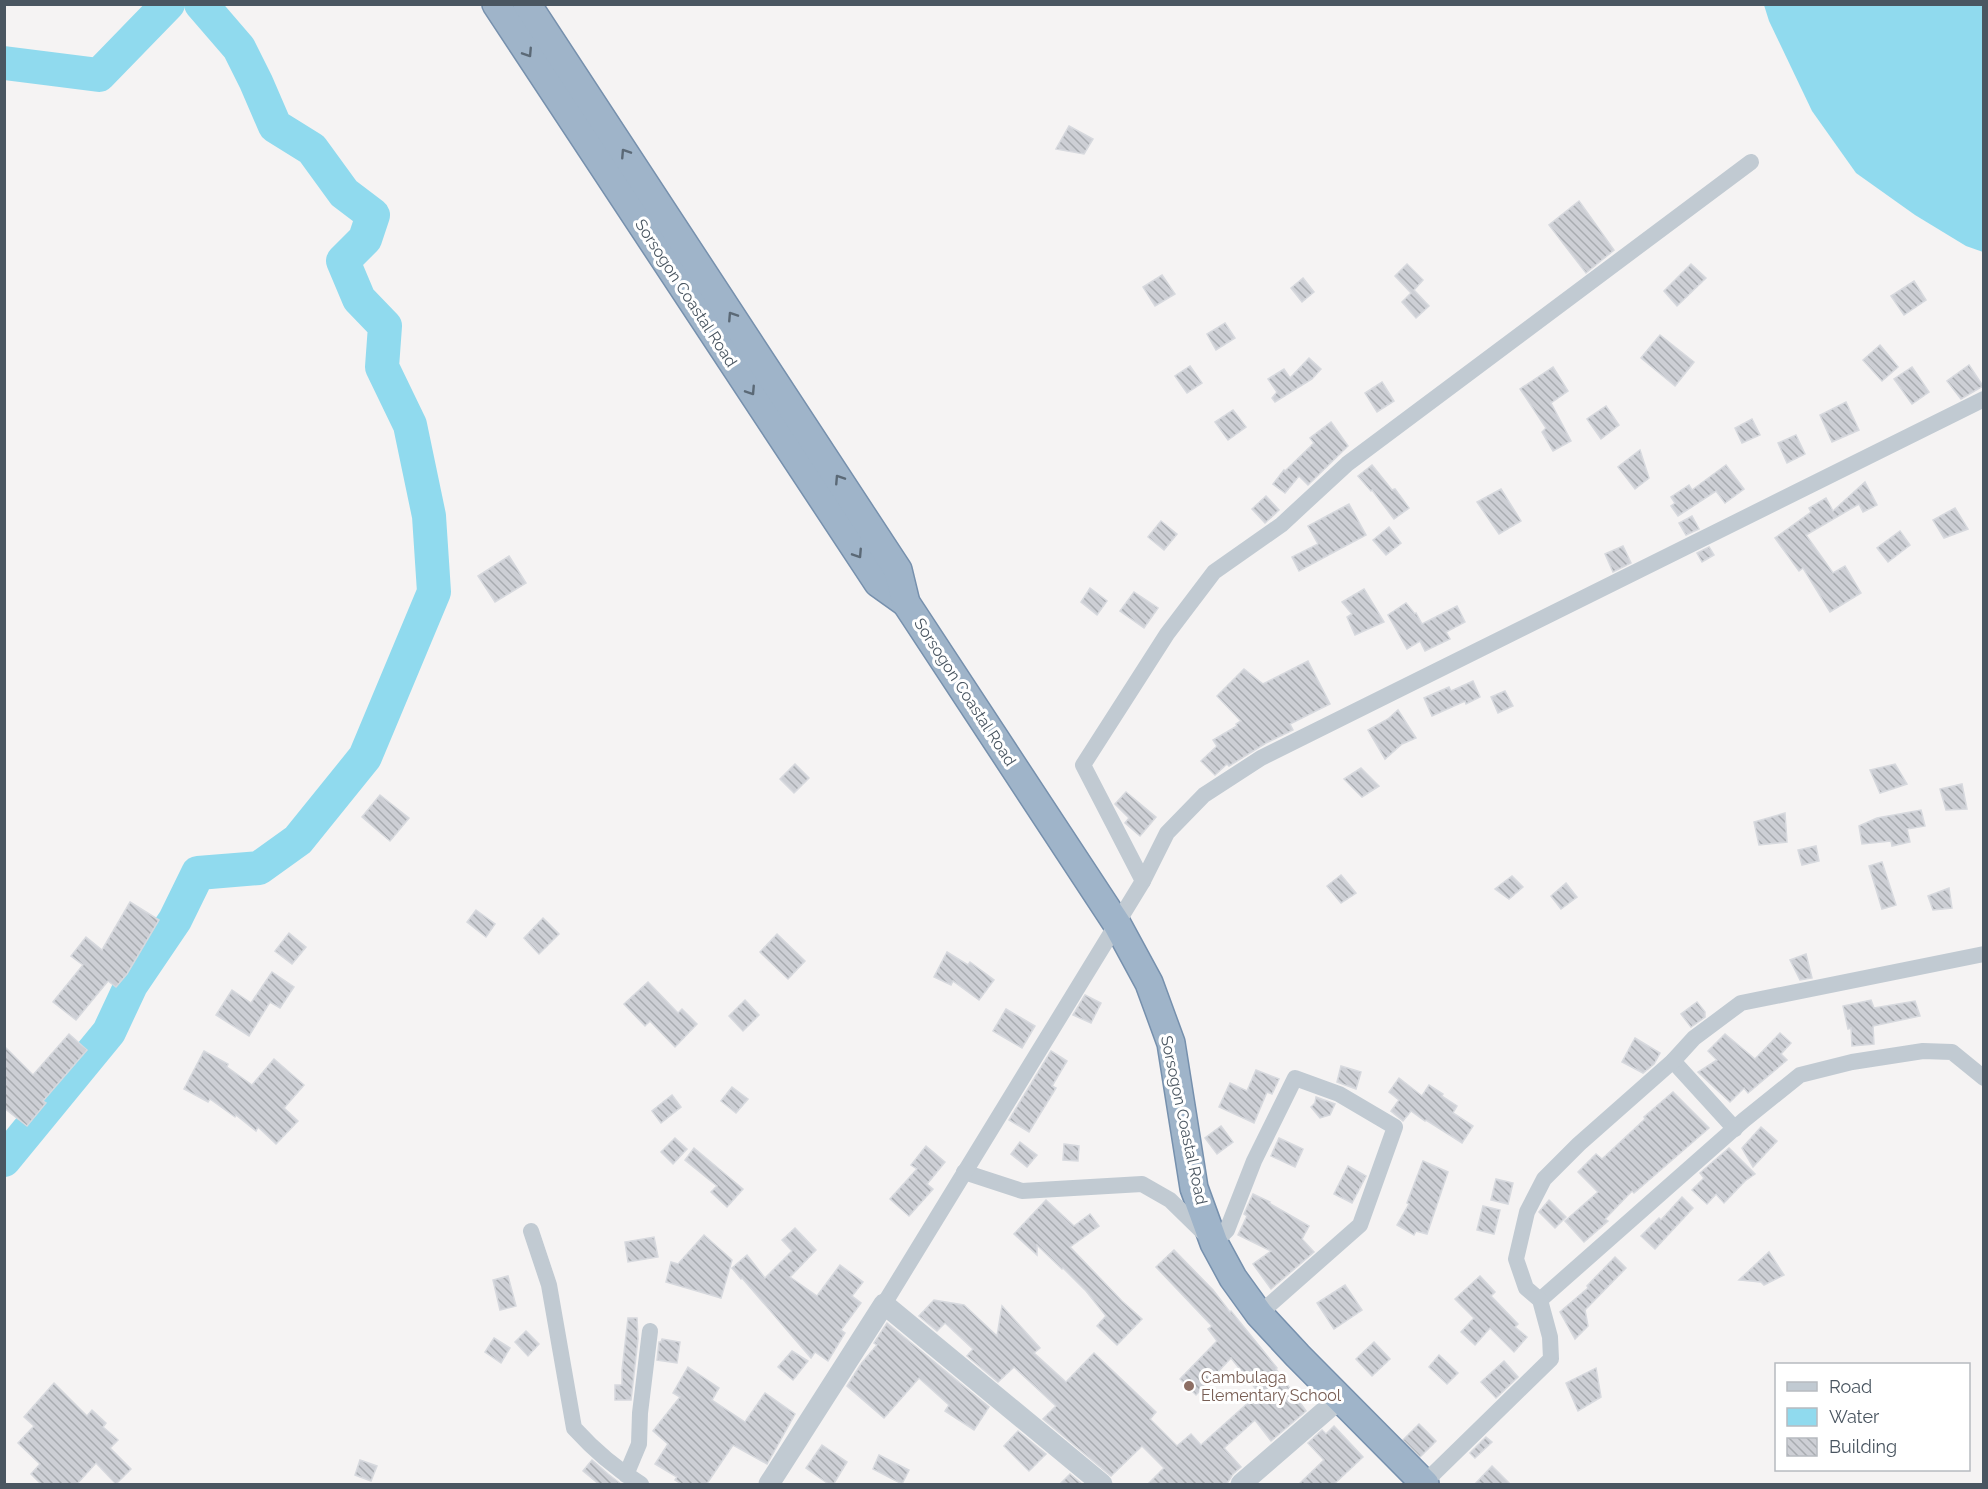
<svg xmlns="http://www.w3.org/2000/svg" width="1988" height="1489" font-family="Raleway,sans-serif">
  <defs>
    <pattern id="building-back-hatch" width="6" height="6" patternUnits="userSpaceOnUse" patternTransform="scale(1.5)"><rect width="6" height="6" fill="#cdcfd5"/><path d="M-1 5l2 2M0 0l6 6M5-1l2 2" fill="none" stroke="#a8abb0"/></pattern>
  </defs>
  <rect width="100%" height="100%" fill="#f5f3f3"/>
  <!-- water -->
  <polygon fill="#90daee" points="1764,5 1983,5 1983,252 1966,246 1915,215 1856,173 1812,111 1769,21"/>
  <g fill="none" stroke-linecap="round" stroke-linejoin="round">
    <!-- river -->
    <g stroke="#90daee" stroke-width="34">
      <polyline points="4,63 99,75 168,4"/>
      <polyline points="4,1160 109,1032 131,985 175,920 198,873 259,868 298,840 365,757 434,592 429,516 410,425 382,367 385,326 359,299 343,261 365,239 373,215 344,193 312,149 275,126 256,82 239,48 201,4"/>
    </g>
  </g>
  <!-- building -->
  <g fill="url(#building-back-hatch)" stroke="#d7d9de" stroke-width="1.5">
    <polygon points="1069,126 1093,139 1084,154 1056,149"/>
    <polygon points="1579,201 1614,250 1586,273 1549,225"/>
    <polygon points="1407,264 1423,280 1414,290 1429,306 1416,318 1402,302 1411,293 1395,276"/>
    <polygon points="1691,264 1706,278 1677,306 1664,291"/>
    <polygon points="1162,275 1175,294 1155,306 1143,287"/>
    <polygon points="1303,278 1314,292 1302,302 1291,288"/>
    <polygon points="1914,281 1926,300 1904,315 1891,296"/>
    <polygon points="1225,323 1235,338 1216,350 1207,334"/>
    <polygon points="1660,335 1694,362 1675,386 1641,358"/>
    <polygon points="1880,345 1898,367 1882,381 1863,360"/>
    <polygon points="1309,358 1321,369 1312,379 1275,402 1272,398 1277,392 1268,379 1284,369 1290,378"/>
    <polygon points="1969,365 1983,386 1961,399 1947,381"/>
    <polygon points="1190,366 1202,383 1187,393 1175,376"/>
    <polygon points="1553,367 1568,391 1551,403 1571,441 1553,451 1542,432 1546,428 1520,389"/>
    <polygon points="1912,367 1929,392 1912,404 1894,379"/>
    <polygon points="1382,382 1394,401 1377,412 1365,393"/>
    <polygon points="1846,402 1859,430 1832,442 1820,415"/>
    <polygon points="1606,406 1619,425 1601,439 1587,419"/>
    <polygon points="1233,410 1246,427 1228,440 1215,422"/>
    <polygon points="1752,419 1760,435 1742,443 1735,428"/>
    <polygon points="1331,422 1348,446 1308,485 1299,476 1285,493 1273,484 1284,470 1285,471 1314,443 1310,438"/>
    <polygon points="1796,435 1805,454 1787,463 1778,443"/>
    <polygon points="1640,450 1649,478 1635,489 1618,467"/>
    <polygon points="1372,465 1392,490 1395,489 1409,508 1394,519 1372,490 1371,491 1358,476"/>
    <polygon points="1726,465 1744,489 1725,503 1716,491 1678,516 1671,506 1675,503 1671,497 1689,485 1692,490"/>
    <polygon points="1865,482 1877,505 1863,512 1859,504 1806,535 1833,573 1845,566 1861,593 1830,612 1803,568 1799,571 1775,538 1811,512 1809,508 1826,498 1833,511"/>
    <polygon points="1501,489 1521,521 1499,534 1477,502"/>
    <polygon points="1266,496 1279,510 1265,523 1252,509"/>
    <polygon points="1349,504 1366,535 1299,571 1292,557 1318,544 1308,526"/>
    <polygon points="1955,508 1968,529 1944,538 1933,520"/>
    <polygon points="1692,516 1699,529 1686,535 1679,523"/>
    <polygon points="1161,521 1177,534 1164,550 1148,537"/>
    <polygon points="1389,527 1401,543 1386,555 1373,540"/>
    <polygon points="1900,531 1910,545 1888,562 1877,548"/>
    <polygon points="1623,546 1631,563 1613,572 1605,554"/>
    <polygon points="1709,547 1714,555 1702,562 1697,553"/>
    <polygon points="509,556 526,583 495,602 478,576"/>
    <polygon points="1090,588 1107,601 1097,615 1081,602"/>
    <polygon points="1364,589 1384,622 1355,635 1347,617 1352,614 1342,602"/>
    <polygon points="1134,592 1158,608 1144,628 1120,611"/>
    <polygon points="1406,603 1415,614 1416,613 1422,624 1457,606 1465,622 1446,632 1450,639 1425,651 1420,641 1407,649 1388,615"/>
    <polygon points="1308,661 1330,704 1290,724 1293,730 1266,743 1229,766 1227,764 1215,775 1201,761 1217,746 1213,740 1237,726 1236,724 1241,721 1217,696 1244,669 1263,684"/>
    <polygon points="1473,681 1480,697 1466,704 1465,701 1432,716 1424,698 1449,687 1451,691"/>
    <polygon points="1505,691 1513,706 1498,713 1491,697"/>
    <polygon points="1398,710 1416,738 1402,744 1385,759 1368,730 1388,719"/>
    <polygon points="795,764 809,778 794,793 780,779"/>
    <polygon points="1895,764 1907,784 1880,793 1870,770"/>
    <polygon points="1361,768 1379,786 1362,797 1344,779"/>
    <polygon points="1962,784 1967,809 1946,810 1940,789"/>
    <polygon points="1126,792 1156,817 1140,836 1125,823 1129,818 1115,804"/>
    <polygon points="380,795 409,818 390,841 362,817"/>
    <polygon points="1921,810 1925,826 1907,829 1910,842 1892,846 1891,841 1862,844 1859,826 1877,818"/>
    <polygon points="1785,813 1787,842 1759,845 1754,822"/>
    <polygon points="1816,846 1819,861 1802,865 1798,850"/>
    <polygon points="1882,862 1896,905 1882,909 1869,866"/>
    <polygon points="1341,875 1356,893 1341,903 1327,886"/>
    <polygon points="1512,876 1523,887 1509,899 1495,889"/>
    <polygon points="1566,883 1577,897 1561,909 1551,896"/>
    <polygon points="1949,888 1952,908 1933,910 1928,896"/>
    <polygon points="130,902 159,920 127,974 116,987 108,981 76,1020 53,1002 83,965 71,956 86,937 102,950"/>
    <polygon points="476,910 495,924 486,937 467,922"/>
    <polygon points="543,918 559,934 539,954 524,938"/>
    <polygon points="289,933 306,947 292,964 275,951"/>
    <polygon points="777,934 805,961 788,979 760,952"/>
    <polygon points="947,952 968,965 970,962 994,980 979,1000 953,981 951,985 934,977"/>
    <polygon points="1806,954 1812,978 1800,980 1790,960"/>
    <polygon points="272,972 294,987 280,1008 270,1002 249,1036 216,1015 232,990 251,1003"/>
    <polygon points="648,982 678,1013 682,1009 697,1024 675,1047 650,1021 645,1026 624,1004"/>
    <polygon points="1085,995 1101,1003 1091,1023 1073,1015"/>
    <polygon points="745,1000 759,1015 743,1031 729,1016"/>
    <polygon points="1871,1000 1874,1008 1915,1001 1920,1016 1873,1026 1874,1044 1852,1046 1851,1028 1848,1029 1843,1006"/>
    <polygon points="1697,1002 1705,1012 1705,1017 1691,1027 1681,1014"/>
    <polygon points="1006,1009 1035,1026 1022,1048 993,1031"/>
    <polygon points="1780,1033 1791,1043 1781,1054 1787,1060 1748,1093 1744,1088 1730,1102 1698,1072 1717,1060 1708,1051 1725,1034 1755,1059"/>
    <polygon points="69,1034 87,1050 43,1101 46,1103 27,1126 4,1108 4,1046 33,1075"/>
    <polygon points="1635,1038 1660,1053 1654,1064 1643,1073 1622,1062"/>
    <polygon points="204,1051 228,1064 227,1067 252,1085 274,1059 304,1085 284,1108 298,1121 276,1144 258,1127 256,1131 236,1115 235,1117 210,1099 208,1102 184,1089"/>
    <polygon points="1051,1051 1067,1061 1052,1086 1056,1088 1029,1132 1009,1120"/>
    <polygon points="1341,1066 1361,1072 1356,1089 1337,1082"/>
    <polygon points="1256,1070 1279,1079 1272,1094 1267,1092 1254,1123 1219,1107 1230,1083 1247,1091"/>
    <polygon points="1399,1078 1422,1096 1429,1085 1443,1094 1442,1096 1457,1106 1453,1113 1473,1126 1462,1143 1426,1120 1425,1121 1411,1111 1403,1121 1391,1111 1399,1100 1389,1092"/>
    <polygon points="732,1087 748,1099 736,1113 721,1101"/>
    <polygon points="1673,1092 1709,1128 1634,1193 1632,1191 1605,1219 1608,1221 1584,1242 1565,1221 1598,1192 1578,1172 1596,1154 1602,1159 1645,1119 1644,1117"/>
    <polygon points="672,1095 681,1107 661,1123 652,1111"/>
    <polygon points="1316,1097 1335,1104 1330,1115 1320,1118 1311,1107 1315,1103"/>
    <polygon points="1221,1126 1233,1142 1217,1154 1205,1138"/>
    <polygon points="1761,1127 1777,1141 1753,1167 1742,1148"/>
    <polygon points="675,1138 687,1149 673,1164 661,1152"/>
    <polygon points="1279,1138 1303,1149 1295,1167 1271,1156"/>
    <polygon points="1020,1142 1037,1155 1027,1167 1011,1154"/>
    <polygon points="1064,1144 1079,1146 1078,1161 1063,1160"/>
    <polygon points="926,1146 945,1162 927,1184 933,1189 909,1216 890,1199 917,1169 911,1165"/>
    <polygon points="694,1148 743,1189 727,1207 711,1192 717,1186 685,1160"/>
    <polygon points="1729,1148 1755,1174 1745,1181 1724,1203 1716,1194 1707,1204 1692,1190 1704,1178 1700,1173"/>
    <polygon points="1423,1161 1448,1172 1427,1234 1416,1231 1414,1235 1397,1225 1409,1204 1407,1203"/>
    <polygon points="1348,1166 1366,1176 1352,1203 1334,1194"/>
    <polygon points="1496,1179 1513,1183 1508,1204 1491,1200"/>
    <polygon points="1253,1194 1270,1202 1269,1203 1309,1226 1302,1239 1314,1252 1271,1289 1253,1264 1271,1251 1238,1235 1247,1216 1244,1214"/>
    <polygon points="1682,1197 1693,1208 1655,1249 1641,1236 1659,1218 1661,1220"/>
    <polygon points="1046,1200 1074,1226 1090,1214 1099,1226 1070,1247 1122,1301 1142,1319 1117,1345 1097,1326 1106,1316 1086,1291 1063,1268 1062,1269 1037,1245 1037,1255 1014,1234"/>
    <polygon points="1549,1200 1566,1217 1555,1228 1539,1212"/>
    <polygon points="1483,1206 1500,1210 1494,1234 1477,1230"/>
    <polygon points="795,1228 816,1250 790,1277 817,1296 840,1265 863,1282 852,1296 861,1303 841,1330 845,1333 828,1361 815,1352 811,1358 742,1278 741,1279 732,1268 747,1255 765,1278 792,1251 782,1240"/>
    <polygon points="704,1235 732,1260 721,1298 666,1282 671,1262 678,1264"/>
    <polygon points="654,1237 658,1257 628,1262 625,1242"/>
    <polygon points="1174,1250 1213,1290 1230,1312 1231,1311 1277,1368 1276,1369 1306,1411 1271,1441 1255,1420 1224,1448 1241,1467 1233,1474 1226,1485 1147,1485 1164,1468 1142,1446 1111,1476 1043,1419 1056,1406 1014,1367 998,1382 967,1356 973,1349 945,1323 937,1331 919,1316 934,1300 964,1305 997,1336 1002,1306 1040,1348 1034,1353 1066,1382 1094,1353 1156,1412 1150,1419 1177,1446 1191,1434 1201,1445 1259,1393 1231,1358 1196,1395 1180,1379 1217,1341 1208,1329 1212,1326 1156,1267"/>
    <polygon points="1769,1252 1784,1275 1764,1285 1761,1282 1739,1280"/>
    <polygon points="1615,1257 1626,1268 1585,1310 1588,1326 1575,1339 1560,1312 1588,1288 1587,1286"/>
    <polygon points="508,1276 516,1306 500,1310 493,1280"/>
    <polygon points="1480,1276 1495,1292 1491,1296 1518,1324 1515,1327 1527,1337 1514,1352 1490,1328 1475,1345 1461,1332 1474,1318 1455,1299"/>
    <polygon points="1345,1285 1362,1310 1334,1329 1317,1303"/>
    <polygon points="628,1318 637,1318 638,1339 631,1400 615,1400 615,1385 622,1385 622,1370"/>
    <polygon points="887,1323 989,1407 974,1430 945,1411 949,1405 919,1378 884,1418 847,1386 861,1364 877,1345 874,1343"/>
    <polygon points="526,1331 539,1344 528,1356 515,1342"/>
    <polygon points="494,1338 510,1348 501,1363 485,1352"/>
    <polygon points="662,1339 680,1342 677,1363 657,1360 659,1342 661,1342"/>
    <polygon points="1374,1342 1390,1359 1372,1376 1356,1359"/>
    <polygon points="792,1351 808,1361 793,1380 778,1367"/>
    <polygon points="1439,1355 1458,1373 1447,1384 1429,1367"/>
    <polygon points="1504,1361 1518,1377 1496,1398 1481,1382"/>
    <polygon points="688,1367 719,1388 712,1400 745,1422 765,1393 795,1414 767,1464 733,1445 706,1485 683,1485 675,1480 677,1477 655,1464 668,1444 653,1431 680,1397 673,1393"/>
    <polygon points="1596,1368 1601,1397 1578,1411 1566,1383"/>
    <polygon points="54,1383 87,1416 92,1410 106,1423 103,1427 118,1440 110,1448 131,1469 116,1484 96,1463 76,1485 42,1485 31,1474 40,1464 18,1443 34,1426 24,1417"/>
    <polygon points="1419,1424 1436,1441 1420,1457 1403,1440"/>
    <polygon points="1334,1426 1363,1457 1333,1485 1298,1485 1324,1460 1308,1443 1322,1430 1326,1434"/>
    <polygon points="1018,1431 1046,1454 1029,1471 1004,1446"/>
    <polygon points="1486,1437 1492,1442 1475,1458 1470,1453"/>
    <polygon points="822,1445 847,1462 833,1485 830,1485 806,1468"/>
    <polygon points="879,1455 909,1470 902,1484 873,1469"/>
    <polygon points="360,1460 377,1466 371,1481 355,1475"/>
    <polygon points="592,1460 608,1474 622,1485 600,1485 583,1471"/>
    <polygon points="1492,1466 1511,1485 1474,1485"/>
    <polygon points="1070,1474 1083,1485 1059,1485"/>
  </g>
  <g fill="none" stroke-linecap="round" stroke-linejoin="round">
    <!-- trunk casing -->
    <g stroke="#7690ad" stroke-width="30">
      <g id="trunk">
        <polyline points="496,4 878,583 906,603"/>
        <polyline points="527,4 898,570 906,603 1117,924 1149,983 1171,1043 1194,1188 1214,1243 1233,1278 1259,1314 1298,1356 1425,1484"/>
      </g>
    </g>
    <!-- minor -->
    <g stroke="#c1cad2" stroke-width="16">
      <polyline points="1143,881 1083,765 1167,634 1214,572 1281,525 1347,464 1751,162"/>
      <polyline points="1673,1061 1735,1129"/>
      <polyline points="964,1172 1022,1191 1142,1184 1170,1200 1214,1243 1227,1230 1254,1161 1295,1078 1339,1094 1395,1127 1360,1225 1259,1314"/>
      <path d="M 531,1231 L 549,1285 L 574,1428 C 594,1450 616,1469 641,1484"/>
      <polyline points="1540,1300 1744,1120 1800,1075 1852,1062 1923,1051 1952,1052 1984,1078"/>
      <polyline points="884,1304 1143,881 1167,833 1204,795 1261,758 1984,399"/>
      <polyline points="626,1475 639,1444 640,1413 650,1331"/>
      <polyline points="1424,1483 1551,1359 1550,1337 1540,1300 1526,1288 1516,1259 1527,1212 1544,1179 1579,1144 1673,1061 1694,1038 1741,1003 1984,954"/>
    </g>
    <!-- tertiary -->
    <g stroke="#c1cad2" stroke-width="21">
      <polyline points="769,1484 884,1304 1102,1484"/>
      <polyline points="1241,1484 1339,1399"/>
    </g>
    <!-- trunk -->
    <use href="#trunk" stroke="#9fb4c9" stroke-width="27"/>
  </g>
  <!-- one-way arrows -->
  <defs><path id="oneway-chevron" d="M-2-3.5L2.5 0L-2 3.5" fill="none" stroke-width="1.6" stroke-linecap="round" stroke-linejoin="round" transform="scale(1.5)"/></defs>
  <g stroke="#5b6976">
    <use href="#oneway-chevron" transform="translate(528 53) rotate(57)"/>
    <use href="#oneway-chevron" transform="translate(625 153) rotate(-123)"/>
    <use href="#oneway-chevron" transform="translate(732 316) rotate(-123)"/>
    <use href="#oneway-chevron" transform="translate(751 391) rotate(57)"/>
    <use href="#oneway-chevron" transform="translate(839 479) rotate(-123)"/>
    <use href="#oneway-chevron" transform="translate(858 554) rotate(57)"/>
  </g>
  <!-- markers -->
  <circle fill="#8d6e63" stroke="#fff" stroke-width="2" cx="1189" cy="1386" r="6"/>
  <g text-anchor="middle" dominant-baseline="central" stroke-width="6" stroke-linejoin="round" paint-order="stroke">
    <!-- street labels -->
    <g font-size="16" fill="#4a5661" stroke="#fff">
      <text transform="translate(686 293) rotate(57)">Sorsogon Coastal Road</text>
      <text transform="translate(965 692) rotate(57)">Sorsogon Coastal Road</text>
      <text transform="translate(1184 1120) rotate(78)">Sorsogon Coastal Road</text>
    </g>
    <!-- education labels -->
    <g font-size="16" fill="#785e54" stroke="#fff" text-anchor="start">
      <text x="1201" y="1377">Cambulaga<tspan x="1201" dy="18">Elementary School</tspan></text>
    </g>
  </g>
  <!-- border -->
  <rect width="1988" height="1489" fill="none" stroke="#4a5661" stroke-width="12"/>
  <!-- legend -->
  <rect x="1775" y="1363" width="195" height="108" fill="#ffffff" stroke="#b7bbc0" stroke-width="1.5"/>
  <rect x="1787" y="1382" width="30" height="9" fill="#c1cad2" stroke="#b7bbc0" stroke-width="1.5"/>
  <text x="1829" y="1393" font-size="18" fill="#4a5661">Road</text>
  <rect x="1787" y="1408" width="30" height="18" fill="#90daee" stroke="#b7bbc0" stroke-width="1.5"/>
  <text x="1829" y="1423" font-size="18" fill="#4a5661">Water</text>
  <rect x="1787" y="1438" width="30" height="18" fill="url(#building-back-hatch)" stroke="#b7bbc0" stroke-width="1.5"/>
  <text x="1829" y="1453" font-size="18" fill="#4a5661">Building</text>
</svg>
